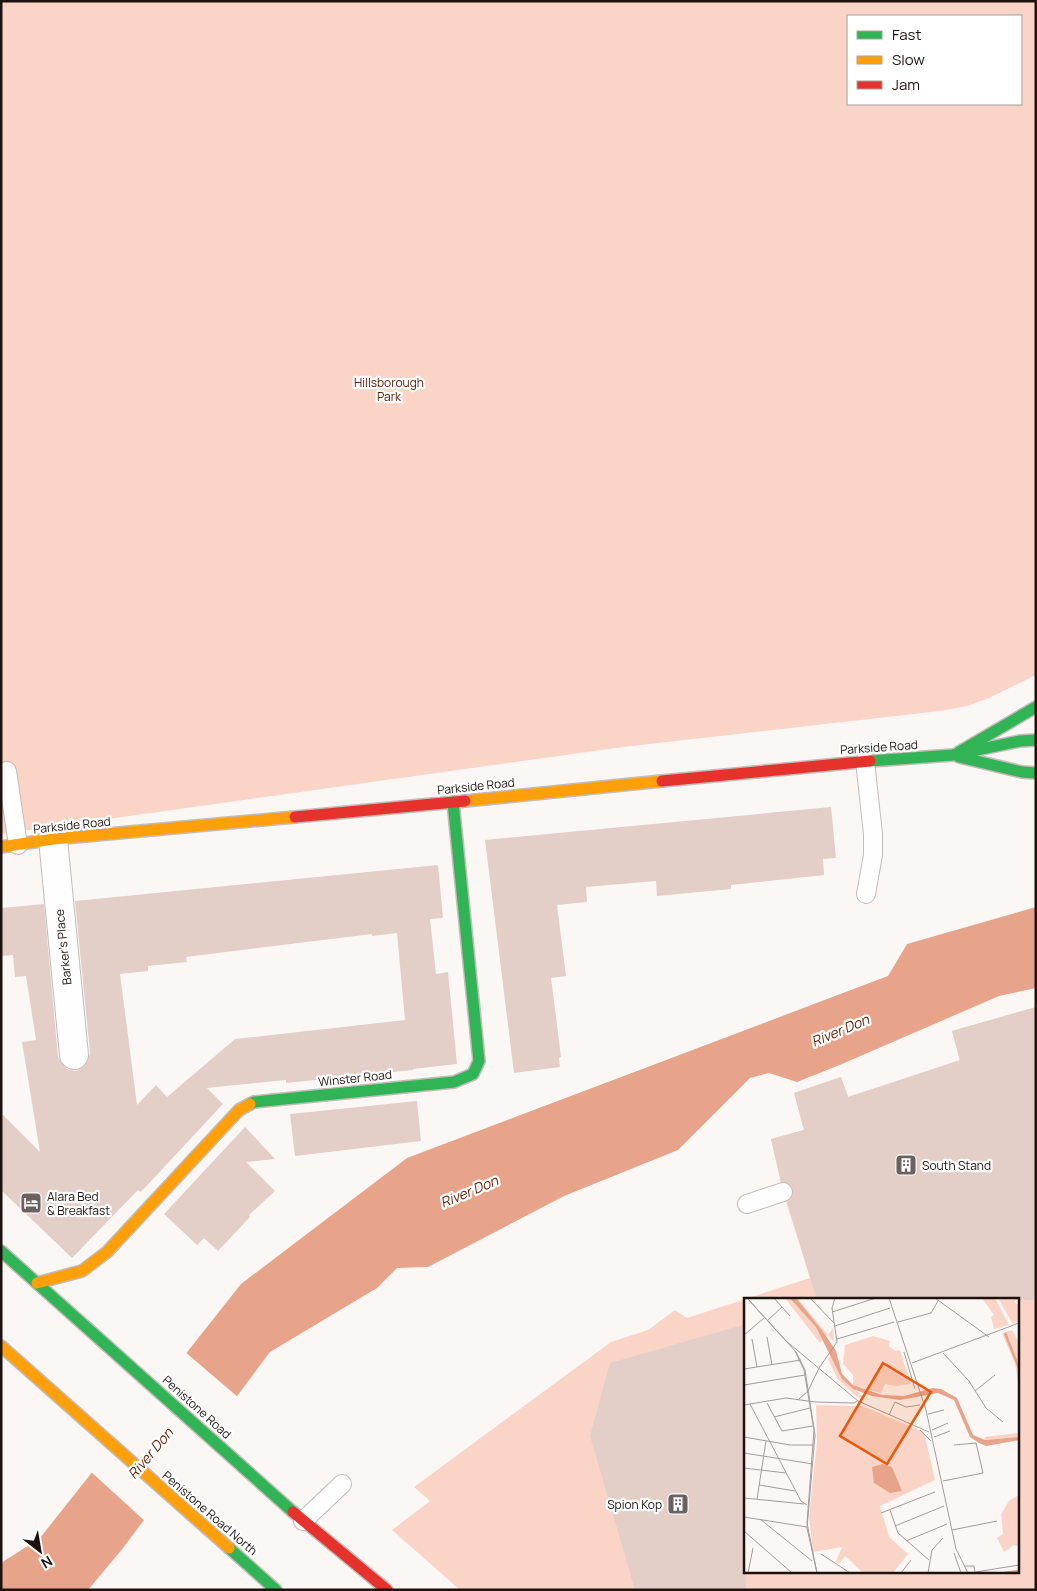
<svg xmlns="http://www.w3.org/2000/svg" width="1037" height="1591" font-family="Manrope,sans-serif">
  <rect width="100%" height="100%" fill="#fbf7f5"/>
  <!-- green -->
  <g fill="#fad5c7" fill-rule="evenodd">
    <path d="M 1,1 L 1036,1 L 1036,675 L 991,697 L 968,706 L 940,711 L 623,747 L 1,834 ZM 848,16 L 1021,16 L 1021,104 L 848,104 Z"/>
    <path d="M 1036,1007 L 1036,1590 L 460,1590 L 392,1530 L 430,1501 L 414,1487 L 611,1342 L 648,1330 L 675,1310 L 687,1318 L 810,1278 L 783,1192 L 771,1139 L 804,1130 L 794,1093 L 841,1077 L 848,1097 L 960,1061 L 952,1031 ZM 746,1300 L 1018,1300 L 1018,1572 L 746,1572 Z"/>
  </g>
  <!-- water -->
  <polygon fill="#e7a48a" points="1036,907 1036,988 999,996 842,1064 797,1082 769,1073 750,1078 678,1150 564,1196 428,1267 397,1268 377,1288 270,1352 123,1548 88,1590 1,1590 1,1563 40,1538 241,1284 407,1158 888,976 907,944"/>
  <!-- pier -->
  <polygon fill="#fbf7f5" points="184,1351 239,1398 146,1522 90,1471"/>
  <!-- building -->
  <g fill="#e3cfc7" fill-rule="evenodd">
    <polygon points="831,807 836,858 823,859 824,875 731,885 731,889 657,896 656,881 586,887 587,902 557,905 566,976 551,978 561,1057 559,1058 560,1067 514,1073 485,840"/>
    <path d="M 438,865 L 443,918 L 430,919 L 436,974 L 448,972 L 457,1064 L 413,1069 L 413,1070 L 286,1083 L 286,1080 L 207,1088 L 223,1104 L 141,1192 L 138,1190 L 72,1258 L 1,1190 L 1,1113 L 40,1152 L 22,1042 L 36,1040 L 26,976 L 15,977 L 13,955 L 1,956 L 1,908 L 44,904 L 58,1057 L 62,1064 L 67,1069 L 75,1071 L 83,1067 L 88,1061 L 90,1053 L 75,901 ZM 397,933 L 405,1020 L 235,1039 L 167,1097 L 156,1085 L 137,1105 L 120,974 L 148,971 L 148,966 L 187,962 L 186,957 L 372,934 L 372,936 Z"/>
    <polygon points="1036,1007 1036,1300 817,1300 787,1202 791,1199 793,1189 790,1184 781,1182 771,1139 804,1130 794,1093 841,1077 848,1097 960,1060 952,1031"/>
    <polygon points="417,1101 421,1141 295,1156 290,1114"/>
    <polygon points="245,1127 275,1159 246,1162 275,1191 249,1215 250,1217 218,1251 204,1238 197,1245 164,1214"/>
    <polygon points="746,1324 746,1590 635,1590 590,1436 610,1363"/>
  </g>
  <g fill="none" stroke-linecap="round" stroke-linejoin="round">
    <!-- lane casing -->
    <g stroke="#c3bcb8" stroke-width="20">
      <g id="lane">
        <polyline points="865,761 873,834 873,855 866,894"/>
        <polyline points="7,771 18,845"/>
        <polyline points="747,1204 783,1192"/>
        <polyline points="303,1521 342,1484"/>
      </g>
    </g>
    <!-- street casing -->
    <g stroke="#c3bcb8" stroke-width="30">
      <polyline id="street" points="53,839 74,1055"/>
    </g>
    <!-- fast casing -->
    <g stroke="#c3bcb8" stroke-width="14">
      <g id="fast">
        <polyline points="959,752 1036,707"/>
        <polyline points="959,757 1022,772 1036,773"/>
        <polyline points="870,761 953,755 1020,741 1036,740"/>
        <polyline points="250,1104 254,1102 454,1082 473,1074 479,1061 453,802"/>
        <polyline points="1,1251 293,1512"/>
        <polyline points="229,1548 276,1590"/>
      </g>
    </g>
    <!-- slow casing -->
    <g stroke="#c3bcb8" stroke-width="14">
      <g id="slow">
        <polyline points="465,801 662,781"/>
        <polyline points="1,847 53,839 295,817"/>
        <polyline points="37,1283 82,1271 107,1252 239,1110 250,1104"/>
        <polyline points="1,1346 229,1548"/>
      </g>
    </g>
    <!-- jam casing -->
    <g stroke="#c3bcb8" stroke-width="14">
      <g id="jam">
        <polyline points="662,781 870,761"/>
        <polyline points="295,817 465,801"/>
        <polyline points="293,1512 387,1590"/>
      </g>
    </g>
    <!-- lane -->
    <use href="#lane" stroke="#fefefe" stroke-width="18"/>
    <!-- street -->
    <use href="#street" stroke="#fefefe" stroke-width="28"/>
    <!-- fast -->
    <use href="#fast" stroke="#30b455" stroke-width="11"/>
    <!-- slow -->
    <use href="#slow" stroke="#ff9f0a" stroke-width="11"/>
    <!-- jam -->
    <use href="#jam" stroke="#e5322d" stroke-width="11"/>
  </g>
  <!-- icons -->
  <defs>
    <g id="building-square" transform="scale(1.125)"><rect x="-9" y="-9" width="18" height="18" rx="4" fill="#6b625f" stroke="#fff"/><path d="M-4-6H4V6H1V3H-1V6H-4ZM-2.5-4.3h1.7v1.8h-1.7ZM.8-4.3h1.7v1.8H.8ZM-2.5-1h1.7V.8h-1.7ZM.8-1h1.7V.8H.8Z" fill="#fff"/></g>
    <g id="hotel-square" transform="scale(1.125)"><rect x="-9" y="-9" width="18" height="18" rx="4" fill="#6b625f" stroke="#fff"/><path d="M-6-4.5h1.5V1H6V5H4.5V3h-9V5H-6ZM-4 0a1.8 1.8 0 1 1 3.6 0ZM.5 0V-2.5h3Q6-2.5 6 0Z" fill="#fff"/></g>
  </defs>
  <g fill-rule="evenodd">
    <use href="#building-square" x="906" y="1165"/>
    <use href="#hotel-square" x="31" y="1203"/>
    <use href="#building-square" x="678" y="1504"/>
  </g>
  <g text-anchor="middle" dominant-baseline="central" stroke-width="4.5" stroke-linejoin="round" paint-order="stroke">
    <!-- park labels -->
    <g font-size="12" fill="#5c2005" stroke="#fff">
      <text x="389" y="382">Hillsborough<tspan x="389" dy="14">Park</tspan></text>
    </g>
    <!-- street labels -->
    <g font-size="12" fill="#1e120e" stroke="#fff">
      <text transform="translate(879 747) rotate(-4)">Parkside Road</text>
      <text transform="translate(476 786) rotate(-6)">Parkside Road</text>
      <text transform="translate(72 825) rotate(-6)">Parkside Road</text>
      <text transform="translate(63 947) rotate(-96)">Barker's Place</text>
      <text transform="translate(355 1078) rotate(-6)">Winster Road</text>
      <text transform="translate(197 1407) rotate(42)">Penistone Road</text>
      <text transform="translate(210 1513) rotate(41)">Penistone Road North</text>
    </g>
    <!-- poi labels -->
    <g font-size="12" fill="#1e120e" stroke="#fff" text-anchor="start">
      <text x="922" y="1165">South Stand</text>
      <text x="47" y="1196">Alara Bed<tspan x="47" dy="14">&amp; Breakfast</tspan></text>
      <text x="662" y="1504" text-anchor="end">Spion Kop</text>
    </g>
    <!-- water labels -->
    <g font-size="14" font-style="italic" fill="#61250a" stroke="#fff">
      <text transform="translate(840 1030) rotate(-23)">River Don</text>
      <text transform="translate(469 1191) rotate(-23)">River Don</text>
      <text transform="translate(150 1453) rotate(-50)">River Don</text>
    </g>
  </g>
  <!-- overview -->
  <g transform="translate(744 1298)">
    <rect width="275" height="275" fill="#fbf7f5"/>
    <path d="M 41,0 L 53,0 L 84,37 L 89,30 L 90,44 L 84,37 L 76,45 ZM 238,0 L 251,0 L 265,27 L 250,31 L 247,19 L 250,17 ZM 254,0 L 275,0 L 270,4 L 275,7 L 275,23 L 269,26 ZM 268,32 L 275,45 L 275,90 L 271,66 L 258,35 ZM 129,38 L 146,43 L 145,48 L 151,53 L 156,52 L 167,86 L 152,88 L 141,86 L 137,95 L 109,87 L 109,77 L 99,66 L 101,47 ZM 87,57 L 98,81 L 120,99 L 113,99 L 94,82 L 84,61 ZM 72,107 L 118,108 L 180,134 L 191,182 L 136,208 L 145,239 L 164,256 L 149,275 L 119,275 L 101,258 L 95,266 L 92,263 L 98,249 L 69,254 L 65,219 L 73,144 ZM 273,135 L 275,139 L 240,142 L 241,139 ZM 275,197 L 275,249 L 270,247 L 260,254 L 253,240 L 259,236 L 257,216 L 265,203 Z" fill="#fad5c7"/>
    <path d="M 46,0 L 52,0 L 80,35 L 92,53 L 98,76 L 109,87 L 138,97 L 160,98 L 189,90 L 197,91 L 213,100 L 229,137 L 241,142 L 275,139 L 275,142 L 242,148 L 235,145 L 226,139 L 210,102 L 194,95 L 156,102 L 128,98 L 109,91 L 98,81 L 72,29 ZM 139,166 L 148,169 L 158,193 L 146,195 L 130,185 L 128,169 Z" fill="#e7a48a"/>
    <path fill="none" stroke="#e7a48a" stroke-width="2.5" d="M 261,35 L 275,70M 260,275 L 275,273"/>
    <path fill="none" stroke="#a39b99" stroke-width="1" d="M 3,0 L 43,44M 3,0 L 52,54 L 61,72 L 71,137 L 63,230 L 73,275M 30,0 L 46,18M 66,0 L 90,25M 145,0 L 182,112 L 212,251 L 224,275M 191,0 L 245,39M 88,14 L 132,0M 23,23 L 38,9M 154,24 L 187,15 L 194,3M 91,28 L 146,10M 0,37 L 20,20M 23,39 L 28,67M 8,41 L 13,69M 93,41 L 150,24M 41,42 L 114,103 L 185,134M 51,53 L 60,72 L 70,132 L 63,225 L 73,275M 160,54 L 171,91M 199,55 L 225,83 L 242,110 L 259,124M 168,65 L 275,25M 75,70 L 93,44 L 88,10 L 91,0M 0,71 L 57,62M 0,87 L 61,77M 231,93 L 251,77M 55,101 L 64,93 L 75,70M 23,105 L 38,133 L 69,128M 6,106 L 57,203 L 63,207M 0,107 L 42,100 L 71,104 L 110,105 L 113,103M 184,116 L 200,112M 145,117 L 151,104 L 162,109 L 176,107M 30,119 L 66,110M 176,132 L 187,143M 188,132 L 204,125M 0,139 L 46,147 L 70,147M 190,139 L 206,133M 0,155 L 69,166M 0,170 L 42,175M 199,183 L 239,175 L 232,145 L 210,147M 15,187 L 51,193M 0,200 L 60,206M 13,201 L 22,143M 146,212 L 154,235 L 185,262M 137,215 L 191,194M 0,219 L 63,229M 16,221 L 68,263M 151,228 L 200,208M 208,232 L 253,223M 0,233 L 48,275M 162,243 L 203,226M 210,255 L 217,275M 77,256 L 106,275M 220,268 L 230,268 L 231,275M 232,274 L 275,267M 4,275 L 9,250M 157,275 L 167,262M 184,275 L 188,252 L 199,240"/>
    <path fill="#e8590c" fill-opacity="0.15" stroke="#e8590c" stroke-width="2.5" d="M 139,65 L 187,94 L 143,166 L 96,138 Z"/>
    <rect width="275" height="275" fill="none" stroke="#1e120e" stroke-width="2.5"/>
  </g>
  <!-- border -->
  <rect width="1037" height="1591" fill="none" stroke="#1e120e" stroke-width="5"/>
  <!-- legend -->
  <rect x="847" y="15" width="175" height="90" fill="#ffffff" stroke="#a5a09f"/>
  <rect x="857" y="31" width="25" height="8" fill="#30b455" stroke="#a5a09f"/>
  <text x="892" y="40" font-size="15" fill="#1e120e">Fast</text>
  <rect x="857" y="56" width="25" height="8" fill="#ff9f0a" stroke="#a5a09f"/>
  <text x="892" y="65" font-size="15" fill="#1e120e">Slow</text>
  <rect x="857" y="81" width="25" height="8" fill="#e5322d" stroke="#a5a09f"/>
  <text x="892" y="90" font-size="15" fill="#1e120e">Jam</text>
  <!-- north arrow -->
  <g transform="translate(40 1551) rotate(149)" stroke="#ffffff" stroke-width="4" paint-order="stroke">
  <path d="M0-4L9 19L0 12L-9 19Z" fill="#1e120e"/>
  <text y="-8" font-size="14" font-weight="bold" text-anchor="middle" fill="#1e120e">N</text>
  </g>
</svg>
